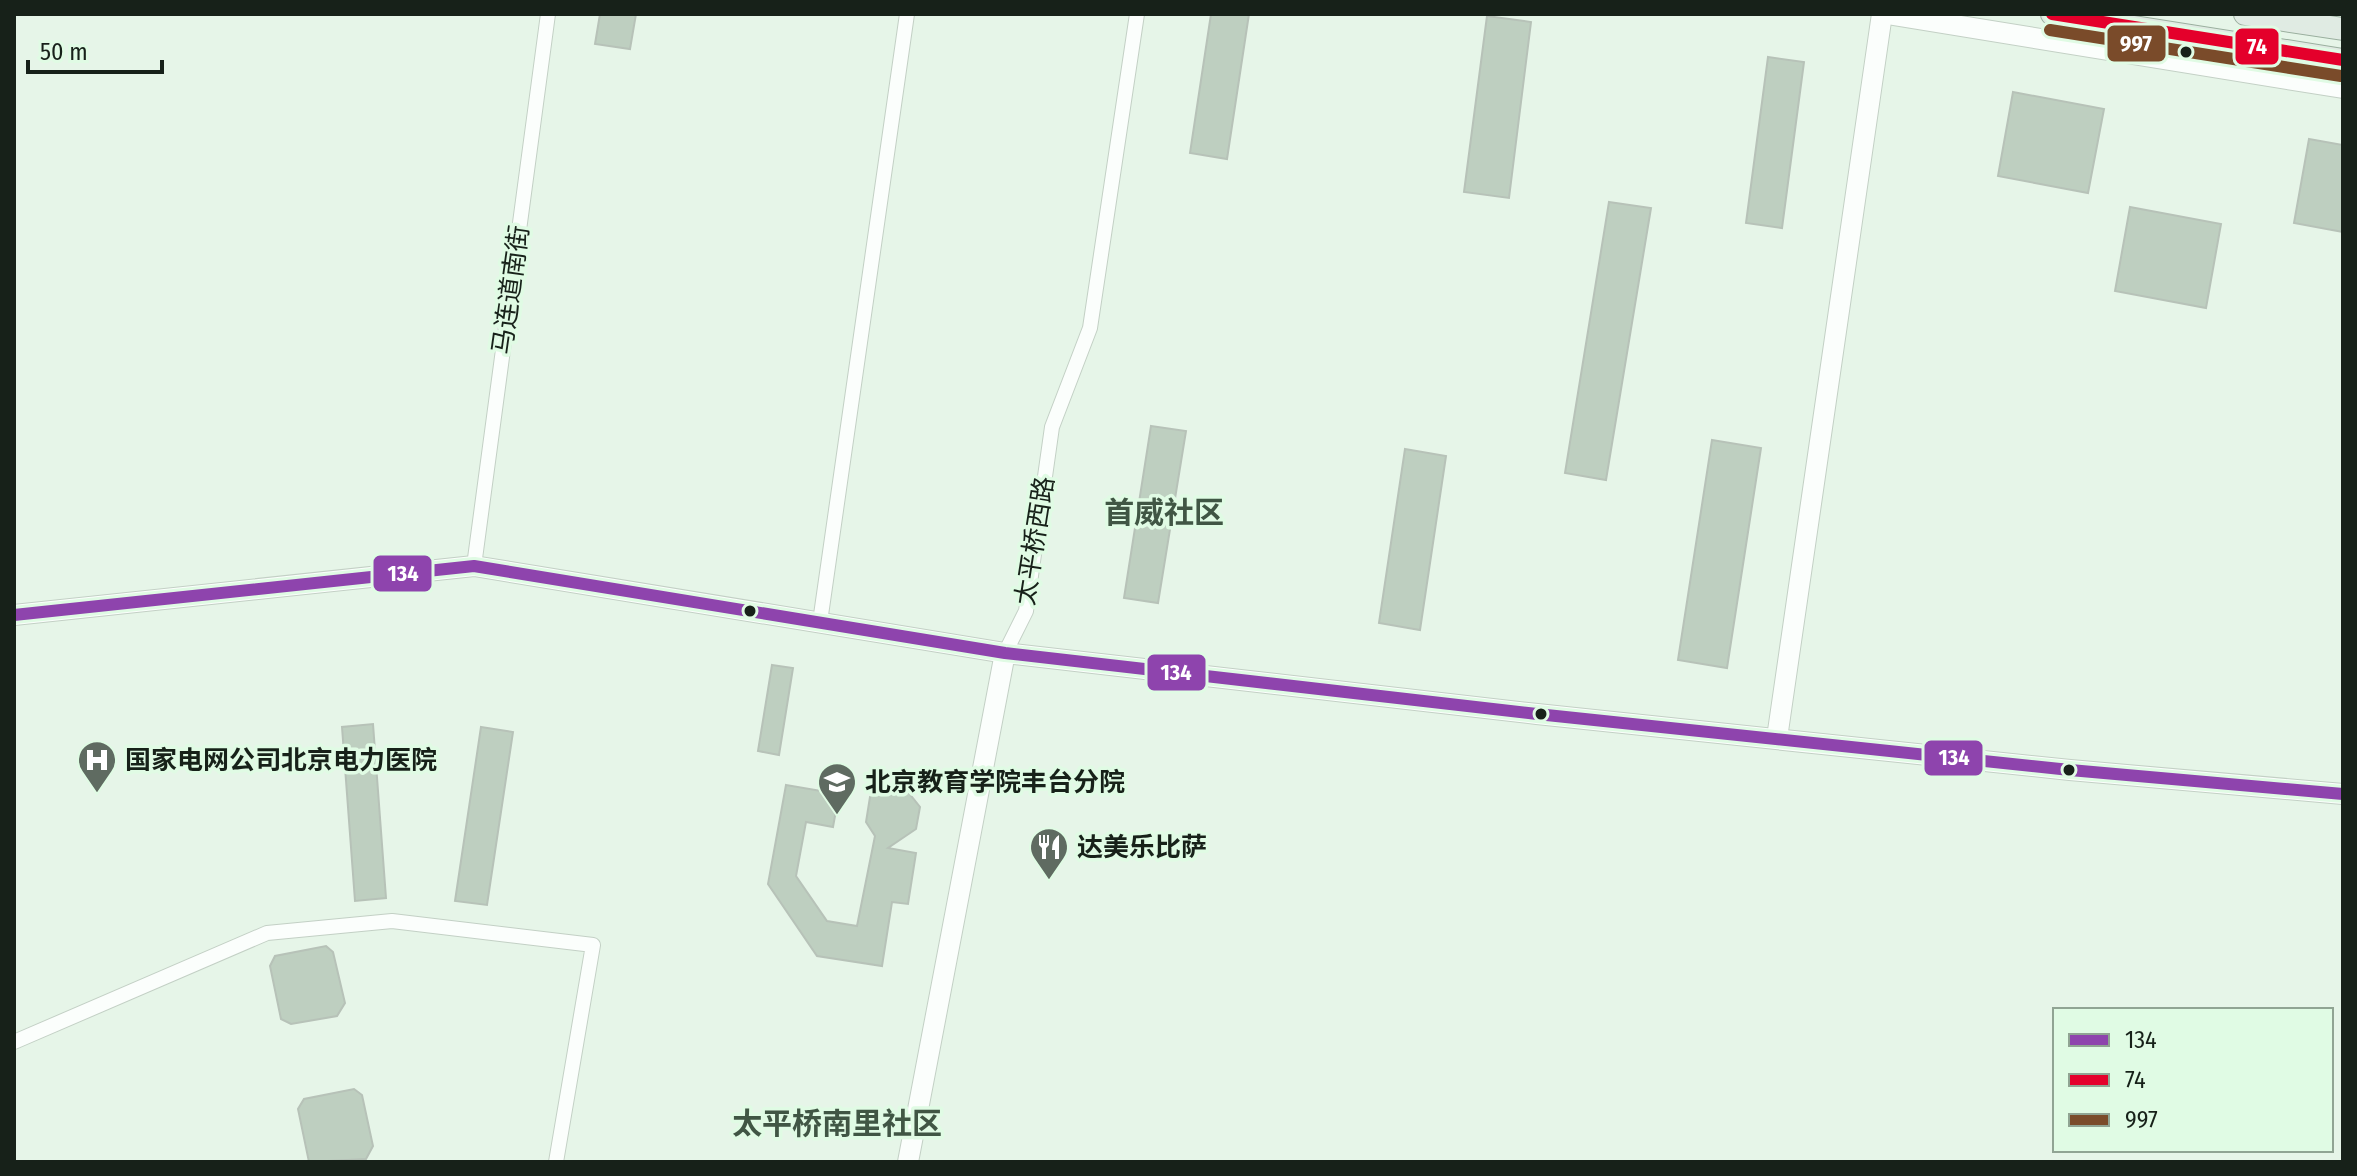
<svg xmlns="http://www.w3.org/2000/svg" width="2357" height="1176" font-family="'Fira Sans Condensed','Noto Sans SC',sans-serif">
  <rect width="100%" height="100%" fill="#e6f5e8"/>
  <!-- building -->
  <g fill="#becfc0" stroke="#b7c2b8" stroke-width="2">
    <polygon points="600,14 636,14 630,49 595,44"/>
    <polygon points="1211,14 1249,14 1227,159 1190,153"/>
    <polygon points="1487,16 1531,22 1509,198 1464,192"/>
    <polygon points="1768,57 1804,62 1782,228 1746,223"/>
    <polygon points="2013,92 2104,109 2088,193 1998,176"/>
    <polygon points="2309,139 2343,145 2343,232 2294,223"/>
    <polygon points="1609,202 1651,208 1606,480 1565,473"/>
    <polygon points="2130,207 2221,224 2206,308 2115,291"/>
    <polygon points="1151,426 1186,431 1158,603 1124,598"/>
    <polygon points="1712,440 1761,448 1727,668 1678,660"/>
    <polygon points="1405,449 1446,456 1420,630 1379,623"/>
    <polygon points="772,665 793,668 779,755 758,751"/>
    <polygon points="373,724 386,898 355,901 342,727"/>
    <polygon points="481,727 513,732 487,905 455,901"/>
    <polygon points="786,785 839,794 833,827 806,822 796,876 827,921 857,926 875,836 866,822 870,797 886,788 908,792 920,807 916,829 888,848 916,853 908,904 892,902 882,966 817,956 768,884"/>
    <polygon points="326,946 333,952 345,1003 337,1016 291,1024 281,1019 270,966 275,956"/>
    <polygon points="354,1089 362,1095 373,1146 366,1159 309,1162 298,1109 304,1099"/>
  </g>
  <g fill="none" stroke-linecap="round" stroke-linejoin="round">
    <!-- street casing -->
    <g stroke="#c3d0c5" stroke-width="16">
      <g id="street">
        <polyline points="474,566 548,14"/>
        <polyline points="820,622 907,14"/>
        <polyline points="1005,653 1026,611 1052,427 1090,328 1137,14"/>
        <polyline points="14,1042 267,933 392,921 593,945 556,1162"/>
      </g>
    </g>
    <!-- secondary casing -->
    <g stroke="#c3d0c5" stroke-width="22">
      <g id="secondary">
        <polyline points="1887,14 2343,88"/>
        <polyline points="14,615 474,566 1005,653 1537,714 2070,770 2343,794"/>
        <polyline points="1777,738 1882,14"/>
        <polyline points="908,1162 1005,653"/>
      </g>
    </g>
    <!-- primary casing -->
    <g stroke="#9aaf9e" stroke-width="24">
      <g id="primary">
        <polyline points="2052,14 2343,60"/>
        <polyline points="2245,14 2343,29"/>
      </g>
    </g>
    <!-- street -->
    <use href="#street" stroke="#fbfefc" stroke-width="14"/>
    <!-- secondary -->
    <use href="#secondary" stroke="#fbfefc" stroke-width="20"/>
    <!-- primary -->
    <use href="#primary" stroke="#e0ebe3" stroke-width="22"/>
    <!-- bus-1 casing -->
    <g stroke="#e0fbe4" stroke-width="18">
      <polyline id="bus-1" points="14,615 474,566 1005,653 1537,714 2070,770 2343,794"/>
    </g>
    <!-- bus-2 casing -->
    <g stroke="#e0fbe4" stroke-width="18">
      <polyline id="bus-2" points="2052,14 2343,60"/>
    </g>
    <!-- bus-3 casing -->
    <g stroke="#e0fbe4" stroke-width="18">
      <polyline id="bus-3" points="2050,30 2341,76"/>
    </g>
    <!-- bus-1 -->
    <use href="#bus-1" stroke="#8e44ad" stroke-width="12"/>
    <!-- bus-2 -->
    <use href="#bus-2" stroke="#e4002b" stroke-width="12"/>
    <!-- bus-3 -->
    <use href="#bus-3" stroke="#7a4b2a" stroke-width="12"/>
  </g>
  <!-- icons -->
  <defs>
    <g id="hospital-pin" transform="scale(2)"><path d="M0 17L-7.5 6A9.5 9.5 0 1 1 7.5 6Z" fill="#5f6b61" stroke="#e0fbe4"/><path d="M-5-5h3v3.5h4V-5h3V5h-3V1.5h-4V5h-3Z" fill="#fff"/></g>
    <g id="university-pin" transform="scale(2)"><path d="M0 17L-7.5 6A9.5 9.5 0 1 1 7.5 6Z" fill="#5f6b61" stroke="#e0fbe4"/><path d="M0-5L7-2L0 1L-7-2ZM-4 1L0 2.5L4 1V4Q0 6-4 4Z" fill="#fff"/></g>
    <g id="restaurant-pin" transform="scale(2)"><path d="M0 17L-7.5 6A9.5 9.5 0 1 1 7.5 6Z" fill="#5f6b61" stroke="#e0fbe4"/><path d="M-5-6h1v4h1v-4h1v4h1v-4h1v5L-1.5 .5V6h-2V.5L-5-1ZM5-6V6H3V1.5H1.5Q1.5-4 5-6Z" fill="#fff"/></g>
  </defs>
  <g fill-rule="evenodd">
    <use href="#hospital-pin" x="97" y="760"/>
    <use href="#university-pin" x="837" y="782"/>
    <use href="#restaurant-pin" x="1049" y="847"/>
  </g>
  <!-- markers -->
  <g fill="#172119" stroke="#e0fbe4" stroke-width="3">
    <circle cx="2186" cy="52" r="7"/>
    <circle cx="750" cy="611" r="7"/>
    <circle cx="1541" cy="714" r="7"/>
    <circle cx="2069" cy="770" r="7"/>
  </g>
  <g text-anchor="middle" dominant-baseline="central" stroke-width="7" stroke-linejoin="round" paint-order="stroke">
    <!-- street labels -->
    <g font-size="26" fill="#172119" stroke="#e0fbe4">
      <text transform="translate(511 290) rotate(-82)">马连道南街</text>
      <text transform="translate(1035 541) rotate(-81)">太平桥西路</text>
    </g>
    <!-- poi labels -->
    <g font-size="26" font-weight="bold" fill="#172119" stroke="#e0fbe4" text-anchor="start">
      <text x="125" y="760">国家电网公司北京电力医院</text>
      <text x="865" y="782">北京教育学院丰台分院</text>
      <text x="1077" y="847">达美乐比萨</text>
    </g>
    <!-- quarter labels -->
    <g font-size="30" font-weight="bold" fill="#405644" stroke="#e0fbe4">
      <text x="1164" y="513">首威社区</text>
      <text x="837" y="1124">太平桥南里社区</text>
    </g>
  </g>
  <g stroke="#e0fbe4" stroke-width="3">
    <rect x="2106" y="24" width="61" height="39" rx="8" fill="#7a4b2a"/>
    <rect x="2234" y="27" width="46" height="39" rx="8" fill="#e4002b"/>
    <rect x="372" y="554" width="61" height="39" rx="8" fill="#8e44ad"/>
    <rect x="1146" y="653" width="61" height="39" rx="8" fill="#8e44ad"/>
    <rect x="1923" y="739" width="61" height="38" rx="8" fill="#8e44ad"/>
  </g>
  <g font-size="22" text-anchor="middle" font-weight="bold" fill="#fff">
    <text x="2136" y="51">997</text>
    <text x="2257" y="54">74</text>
    <text x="403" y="581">134</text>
    <text x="1176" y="680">134</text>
    <text x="1954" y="765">134</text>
  </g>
  <!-- border -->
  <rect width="2357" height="1176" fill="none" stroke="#172119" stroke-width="32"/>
  <!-- legend -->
  <rect x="2053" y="1008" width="280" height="144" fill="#e0fbe4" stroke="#90a493" stroke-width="2"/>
  <rect x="2069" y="1034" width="40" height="12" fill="#8e44ad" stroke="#90a493" stroke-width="2"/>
  <text x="2125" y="1048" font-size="24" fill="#172119">134</text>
  <rect x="2069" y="1074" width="40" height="12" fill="#e4002b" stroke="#90a493" stroke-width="2"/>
  <text x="2125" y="1088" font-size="24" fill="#172119">74</text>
  <rect x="2069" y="1114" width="40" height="12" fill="#7a4b2a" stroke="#90a493" stroke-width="2"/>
  <text x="2125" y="1128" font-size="24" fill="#172119">997</text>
  <!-- scale -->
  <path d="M28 60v12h134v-12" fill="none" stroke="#172119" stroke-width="4"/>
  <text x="40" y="60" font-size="24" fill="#172119" stroke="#e0fbe4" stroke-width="6" paint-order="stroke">50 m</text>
</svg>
